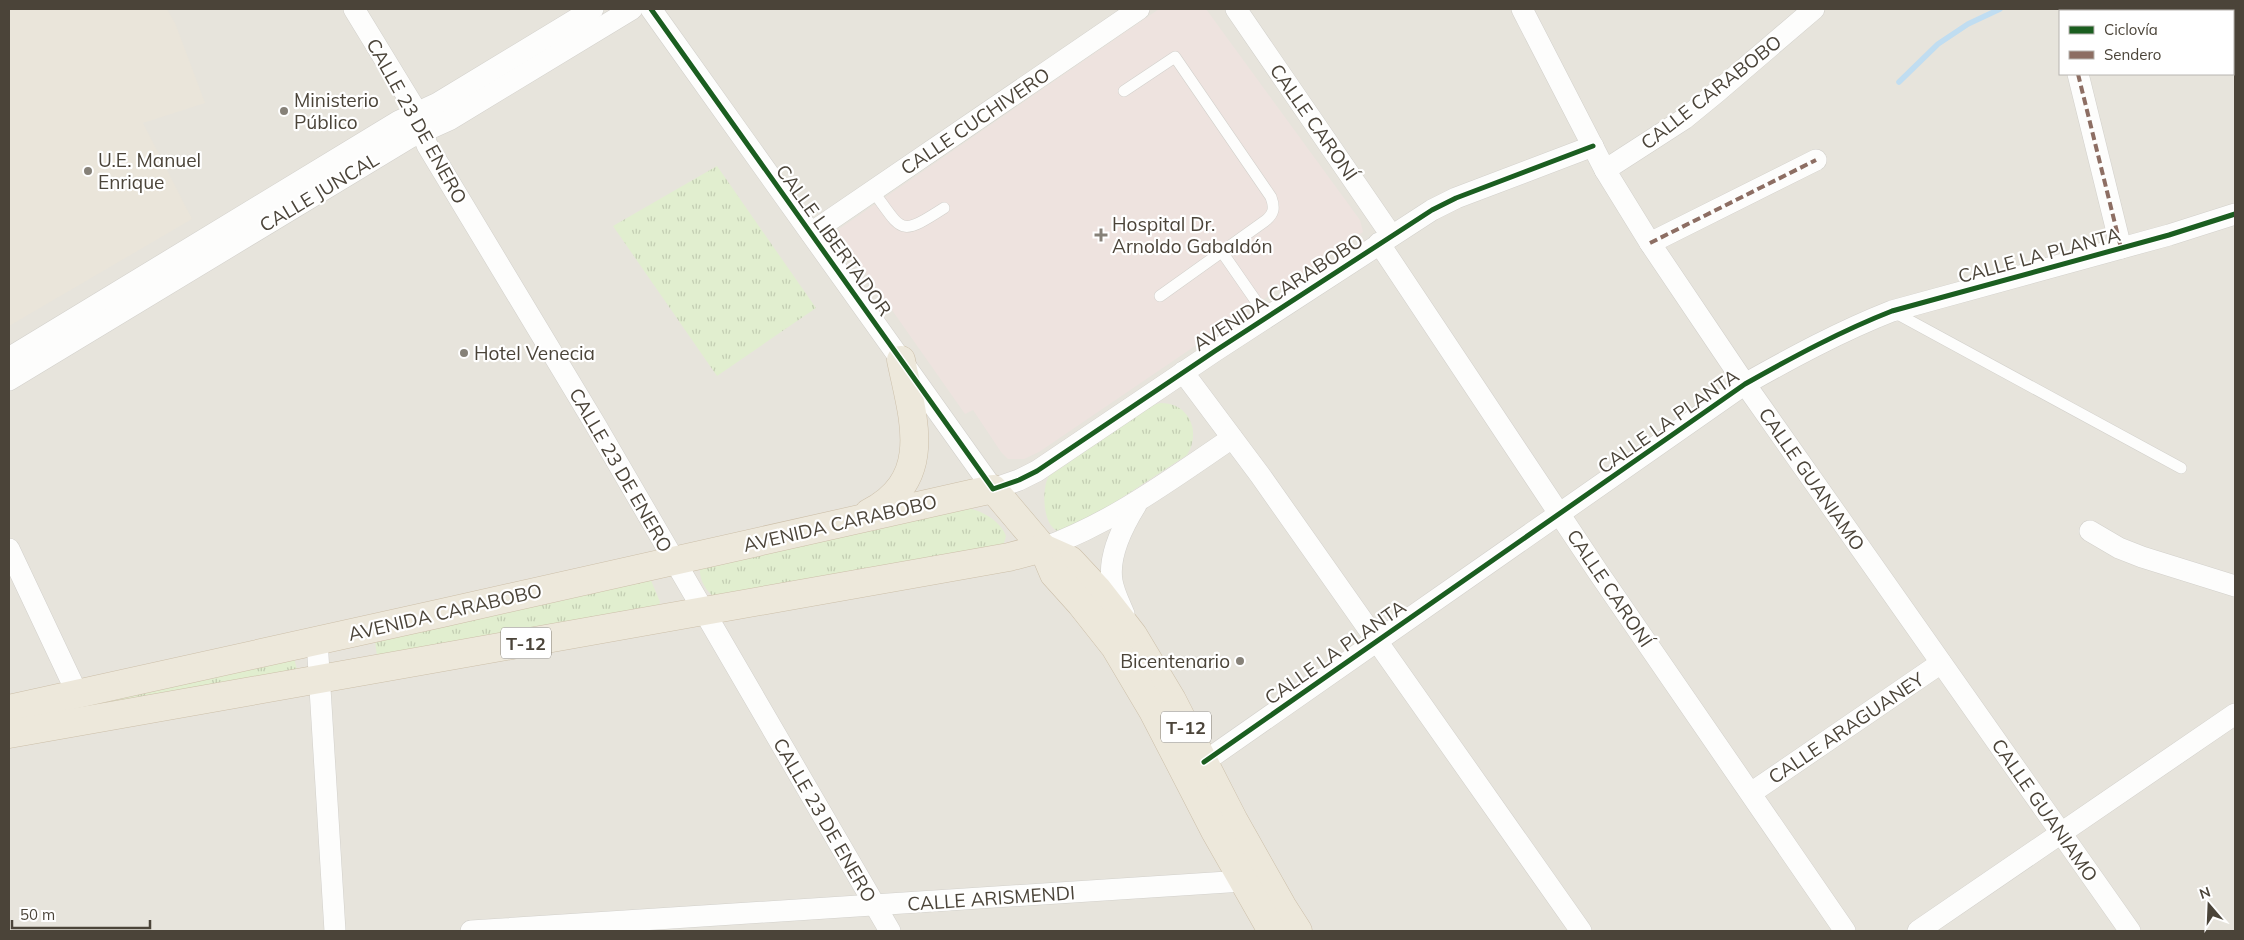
<svg xmlns="http://www.w3.org/2000/svg" width="2244" height="940" font-family="Mulish,sans-serif">
  <defs>
    <pattern id="grass-tufts" width="24" height="20" patternUnits="userSpaceOnUse" patternTransform="scale(1.25)"><rect width="24" height="20" fill="#e1eecf"/><path d="M3 7l-1-3M5 7V3M7 7l1-3M15 17l-1-3M17 17v-4M19 17l1-3" fill="none" stroke="#c3cdb2"/></pattern>
  </defs>
  <rect width="100%" height="100%" fill="#f4f2ee"/>
  <!-- residential -->
  <path fill="#e7e4dc" fill-rule="evenodd" d="M 9,9 L 2235,9 L 2235,931 L 9,931 ZM 2060,11 L 2233,11 L 2233,74 L 2060,74 Z"/>
  <!-- education -->
  <polygon fill="#eae5da" points="9,9 167,9 175,23 205,103 143,123 192,219 9,326"/>
  <!-- medical -->
  <polygon fill="#eee3df" points="1159,9 1206,9 1360,220 1363,232 1039,452 1024,459 1008,459 1001,452 973,410 965,414 840,236 839,229"/>
  <!-- grass -->
  <g fill="url(#grass-tufts)">
    <polygon points="717,166 816,308 717,376 613,226"/>
    <path d="M 1160,403 C 1188,402 1202,431 1187,455 L 1077,527 C 1073,529 1067,532 1062,532 C 1042,531 1041,488 1049,476 L 1153,405 Z"/>
    <path d="M 963,507 C 979,509 1000,520 1006,536 L 1004,543 L 999,547 L 715,598 C 706,591 699,580 700,569 Z"/>
    <polygon points="650,578 660,602 659,605 377,656 375,641"/>
    <polygon points="294,658 297,670 9,727 9,717"/>
  </g>
  <g fill="none" stroke-linecap="round" stroke-linejoin="round">
    <!-- stream -->
    <polyline stroke="#c0ddf1" stroke-width="5.5" points="1899,82 1938,44 1968,24 2000,9"/>
    <!-- lane casing -->
    <g stroke="#d2d0cb" stroke-width="12">
      <g id="lane">
        <path d="M 1124,91 L 1175,57 L 1271,197 C 1275,208 1274,214 1265,221 L 1160,296"/>
        <path d="M 873,191 C 903,232 899,237 944,208"/>
        <polyline points="1222,252 1267,317"/>
        <polyline points="1892,311 2181,468"/>
      </g>
    </g>
    <!-- street casing -->
    <g stroke="#d2d0cb" stroke-width="22">
      <g id="street">
        <polyline points="354,9 412,104 427,145 595,424 890,931"/>
        <polyline points="651,9 993,489 1019,480 1037,471 1215,351 1432,210 1456,198 1593,146"/>
        <polyline points="1236,9 1391,235"/>
        <polyline points="1522,9 1605,170 1650,243 1745,384 2130,931"/>
        <polyline points="2078,74 2121,248"/>
        <polyline points="1605,170 1684,119 1717,92 1814,9"/>
        <polyline points="811,233 1139,9"/>
        <polyline points="1379,243 1598,572 1845,931"/>
        <polyline points="1650,243 1816,160"/>
        <polyline points="9,358 399,121 438,103 593,9"/>
        <polyline points="1183,372 1260,475 1581,931"/>
        <polyline points="9,380 409,138 449,120 632,9"/>
        <polyline points="2090,531 2119,548 2142,557 2235,586"/>
        <path d="M 1043,548 C 1114,522 1170,480 1232,438"/>
        <polyline points="9,549 77,693"/>
        <path d="M 1124,614 C 1120,604 1114,593 1112,581 C 1108,556 1123,526 1136,505"/>
        <polyline points="317,640 335,931"/>
        <path d="M 1204,762 L 1745,384 C 1793,357 1841,331 1892,311 L 2169,235 L 2235,214"/>
        <polyline points="1751,793 1941,663"/>
        <polyline points="471,931 1243,881"/>
        <polyline points="1918,931 2235,714"/>
      </g>
    </g>
    <!-- highway casing -->
    <g stroke="#ccbfa9" stroke-width="29">
      <g id="highway">
        <path d="M 869,513 C 935,479 913,418 901,360"/>
        <polyline points="1043,548 1070,560 1098,590 1133,635 1172,700 1234,821 1282,906 1298,931"/>
        <polyline points="9,709 442,613 993,489 1043,548 1054,574 1081,604 1115,647 1153,711 1215,831 1272,931"/>
        <polyline points="9,734 1009,557 1043,548"/>
      </g>
    </g>
    <!-- lane -->
    <use href="#lane" stroke="#fdfdfc" stroke-width="11"/>
    <!-- street -->
    <use href="#street" stroke="#fdfdfc" stroke-width="21"/>
    <!-- highway -->
    <use href="#highway" stroke="#ede8db" stroke-width="28"/>
    <!-- quiet -->
    <g stroke="#8d6e63" stroke-width="4" stroke-dasharray="8 4" stroke-linecap="butt">
      <polyline points="2078,74 2121,248"/>
      <polyline points="1650,243 1816,160"/>
    </g>
    <!-- cycleway casing -->
    <g stroke="#fff" stroke-width="8">
      <g id="cycleway">
        <polyline points="651,9 993,489 1019,480 1037,471 1215,351 1432,210 1456,198 1593,146"/>
        <path d="M 1204,762 L 1745,384 C 1793,357 1841,331 1892,311 L 2169,235 L 2235,214"/>
      </g>
    </g>
    <!-- cycleway -->
    <use href="#cycleway" stroke="#1b5e20" stroke-width="5"/>
  </g>
  <!-- markers -->
  <g fill="#868178" stroke="#fff" stroke-width="2">
    <circle cx="284" cy="111" r="5"/>
    <circle cx="88" cy="171" r="5"/>
    <path d="M1098.5 227.5h5v5h5v5h-5v5h-5v-5h-5v-5h5z"/>
    <circle cx="464" cy="353" r="5"/>
    <circle cx="1240" cy="661" r="5"/>
  </g>
  <g text-anchor="middle" dominant-baseline="central" stroke-width="4.5" stroke-linejoin="round" paint-order="stroke">
    <!-- shield labels -->
    <g fill="#fff" stroke="#817c74" stroke-width="1">
      <rect x="501" y="627.5" width="50" height="31" rx="4"/>
      <rect x="1161" y="711.5" width="50" height="31" rx="4"/>
    </g>
    <g font-size="18" font-weight="bold" fill="#4b4439">
      <text x="526" y="643">T-12</text>
      <text x="1186" y="727">T-12</text>
    </g>
    <!-- street labels -->
    <g font-size="19" fill="#4b4439" stroke="#fff">
      <text transform="translate(1711 92) rotate(-38)">CALLE CARABOBO</text>
      <text transform="translate(417 121) rotate(61)">CALLE 23 DE ENERO</text>
      <text transform="translate(975 121) rotate(-34)">CALLE CUCHIVERO</text>
      <text transform="translate(1314 122) rotate(55)">CALLE CARONÍ</text>
      <text transform="translate(319 192) rotate(-31)">CALLE JUNCAL</text>
      <text transform="translate(834 240) rotate(54)">CALLE LIBERTADOR</text>
      <text transform="translate(2039 255) rotate(-15)">CALLE LA PLANTA</text>
      <text transform="translate(1278 292) rotate(-33)">AVENIDA CARABOBO</text>
      <text transform="translate(1668 421) rotate(-35)">CALLE LA PLANTA</text>
      <text transform="translate(621 470) rotate(60)">CALLE 23 DE ENERO</text>
      <text transform="translate(1812 479) rotate(55)">CALLE GUANIAMO</text>
      <text transform="translate(840 523) rotate(-13)">AVENIDA CARABOBO</text>
      <text transform="translate(1610 588) rotate(56)">CALLE CARONÍ</text>
      <text transform="translate(445 612) rotate(-13)">AVENIDA CARABOBO</text>
      <text transform="translate(1335 652) rotate(-35)">CALLE LA PLANTA</text>
      <text transform="translate(1846 728) rotate(-34)">CALLE ARAGUANEY</text>
      <text transform="translate(2045 810) rotate(55)">CALLE GUANIAMO</text>
      <text transform="translate(825 820) rotate(60)">CALLE 23 DE ENERO</text>
      <text transform="translate(991 898) rotate(-4)">CALLE ARISMENDI</text>
    </g>
    <!-- poi labels -->
    <g font-size="19" fill="#4b4439" stroke="#fff" text-anchor="start">
      <text x="294" y="100">Ministerio<tspan x="294" dy="22">Público</tspan></text>
      <text x="98" y="160">U.E. Manuel<tspan x="98" dy="22">Enrique</tspan></text>
      <text x="1112" y="224">Hospital Dr.<tspan x="1112" dy="22">Arnoldo Gabaldón</tspan></text>
      <text x="474" y="353">Hotel Venecia</text>
      <text x="1230" y="661" text-anchor="end">Bicentenario</text>
    </g>
  </g>
  <!-- border -->
  <rect width="2244" height="940" fill="none" stroke="#4b4439" stroke-width="20"/>
  <!-- legend -->
  <rect x="2059" y="10" width="175" height="65" fill="#ffffff" stroke="#b7b4b0"/>
  <rect x="2069" y="26" width="25" height="8" fill="#1b5e20" stroke="#b7b4b0"/>
  <text x="2104" y="35" font-size="15" fill="#4b4439">Ciclovía</text>
  <rect x="2069" y="51" width="25" height="8" fill="#8d6e63" stroke="#b7b4b0"/>
  <text x="2104" y="60" font-size="15" fill="#4b4439">Sendero</text>
  <!-- north arrow -->
  <g transform="translate(2209 905) rotate(341)" stroke="#ffffff" stroke-width="4" paint-order="stroke">
  <path d="M0-4L9 19L0 12L-9 19Z" fill="#4b4439"/>
  <text y="-8" font-size="14" font-weight="bold" text-anchor="middle" fill="#4b4439">N</text>
  </g>
  <!-- scale -->
  <path d="M12 920v8h138v-8" fill="none" stroke="#4b4439" stroke-width="2.5"/>
  <text x="20" y="920" font-size="15" fill="#4b4439" stroke="#ffffff" stroke-width="4" paint-order="stroke">50 m</text>
</svg>
